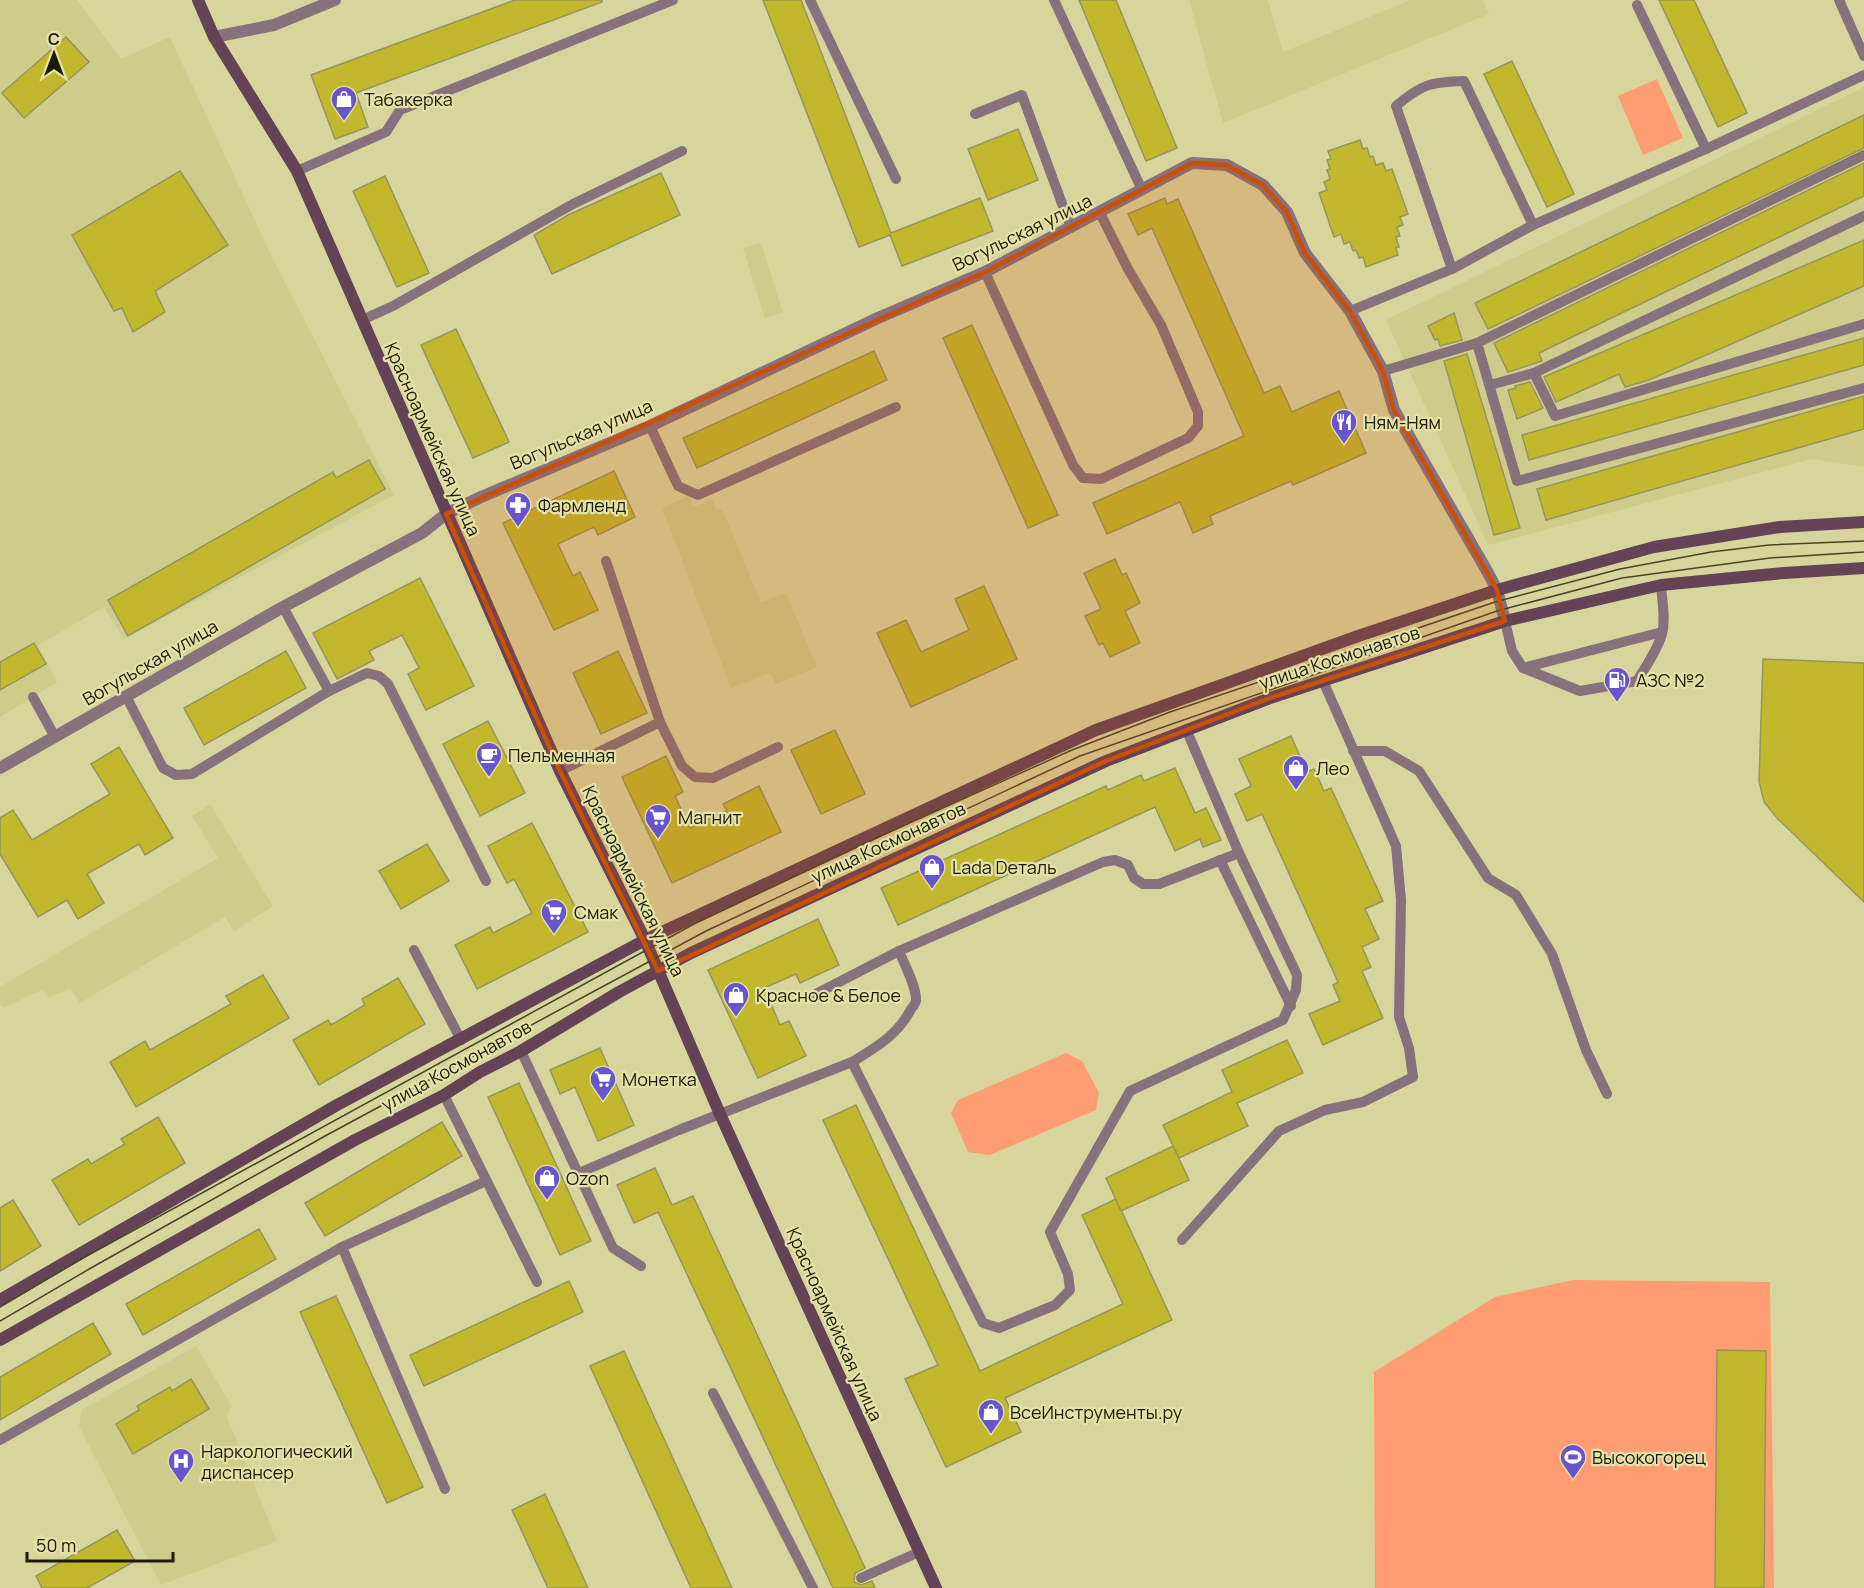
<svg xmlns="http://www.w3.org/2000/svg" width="1864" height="1588" font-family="Manrope,sans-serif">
  <rect width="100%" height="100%" fill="#d8d59c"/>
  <!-- built -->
  <g fill="#cfcb8a">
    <polygon points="0,0 77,0 121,59 170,37 270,253 394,495 124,639 104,607 38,645 57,682 0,717"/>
    <polygon points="1189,0 1268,0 1283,52 1411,0 1483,0 1489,14 1223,123"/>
    <polygon points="1864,87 1864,467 1812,459 1488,545 1386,320"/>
    <polygon points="761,243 783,313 765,318 743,248"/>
    <polygon points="689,496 693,507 712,499 717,511 722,509 761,602 786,593 817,667 776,684 770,673 731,688 662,508"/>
    <polygon points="210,804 273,906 234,931 225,917 80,1003 70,988 49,998 42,990 3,1008 0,1003 0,987 218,858 192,816"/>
    <polygon points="196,1346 231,1405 227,1417 277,1541 161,1585 79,1426 82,1410"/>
  </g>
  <!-- green -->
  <g fill="#fd9d71">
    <polygon points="1657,79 1683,138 1643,155 1618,96"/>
    <polygon points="1066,1053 1082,1061 1099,1093 1096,1110 990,1155 968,1152 951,1113 958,1100"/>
    <polygon points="1573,1280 1770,1282 1774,1588 1375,1588 1374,1372 1495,1297"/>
  </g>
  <!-- building -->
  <g fill="#c2b82d" stroke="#98945e" stroke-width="1.5">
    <polygon points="515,0 602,0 602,2 356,93 368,127 335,139 311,75"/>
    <polygon points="763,0 801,0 891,233 980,198 993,231 902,266 890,235 859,247"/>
    <polygon points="1079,0 1116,0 1177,148 1146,161"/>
    <polygon points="1659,0 1694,0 1747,113 1718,127"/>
    <polygon points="66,37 89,62 24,118 2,93"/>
    <polygon points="1512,61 1574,194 1547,207 1484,74"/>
    <polygon points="1864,115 1864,148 1488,329 1475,303"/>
    <polygon points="1018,129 1038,180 988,200 968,149"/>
    <polygon points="1360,140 1363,149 1367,148 1370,157 1373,156 1376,165 1383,163 1386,171 1392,169 1408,214 1400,217 1403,225 1397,227 1400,236 1396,237 1399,247 1396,248 1398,255 1366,267 1363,257 1359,258 1356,250 1353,251 1350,242 1344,244 1341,234 1334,237 1319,193 1327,190 1324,182 1330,179 1327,170 1330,169 1327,160 1331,159 1328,151"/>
    <polygon points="1864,163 1864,196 1539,353 1542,361 1508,372 1494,343"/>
    <polygon points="180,171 228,245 155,291 165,312 133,332 122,308 114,311 72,235"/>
    <polygon points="661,173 680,215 552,274 534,235 568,215"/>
    <polygon points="385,176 429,273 397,287 353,191"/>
    <polygon points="1165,198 1167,204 1178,199 1264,393 1280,386 1292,412 1339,391 1366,453 1293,485 1291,481 1210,516 1213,524 1193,533 1180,502 1107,534 1093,503 1244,436 1152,228 1138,235 1128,214"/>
    <polygon points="1864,240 1864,286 1649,380 1625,387 1619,374 1556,402 1544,377"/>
    <polygon points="1454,313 1462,340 1440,346 1438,339 1435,340 1428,326"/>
    <polygon points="972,325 1058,515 1028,528 943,338"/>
    <polygon points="456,329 509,442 473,458 421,345"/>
    <polygon points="1864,338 1864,365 1529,460 1522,435"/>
    <polygon points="874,351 887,380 697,468 683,438"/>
    <polygon points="1467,354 1520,528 1494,535 1444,361"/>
    <polygon points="1530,382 1543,408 1517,419 1508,390 1516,388 1515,386"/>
    <polygon points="1864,396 1864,429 1546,520 1537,489"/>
    <polygon points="369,460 385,489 128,636 108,600 333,472 336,478"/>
    <polygon points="614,471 635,517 598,535 594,527 558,544 573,576 580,572 598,610 554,630 503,523"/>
    <polygon points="1115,559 1122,575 1126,573 1140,603 1125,611 1140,643 1110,657 1103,643 1099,645 1085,616 1101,609 1084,573"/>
    <polygon points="420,578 474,686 426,710 408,674 419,668 402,635 369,651 374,660 337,679 313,633"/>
    <polygon points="984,586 1017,659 911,707 877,633 906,620 921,652 969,630 955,599"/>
    <polygon points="34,643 46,664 0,690 0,662"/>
    <polygon points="286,651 306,688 204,745 184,708"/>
    <polygon points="618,651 647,713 601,734 573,673"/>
    <polygon points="1763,659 1864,663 1864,902 1777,818 1764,802 1759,781"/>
    <polygon points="488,721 525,793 480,816 443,744"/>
    <polygon points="835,730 865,794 821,814 791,750"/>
    <polygon points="1291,736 1307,772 1314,769 1324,791 1331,788 1383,901 1365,909 1379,939 1362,947 1371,967 1362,971 1383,1018 1323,1045 1309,1014 1340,1001 1333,985 1338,982 1262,814 1247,821 1235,794 1251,786 1239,759"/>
    <polygon points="119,747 173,838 145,855 139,844 87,874 104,903 78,919 67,900 38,917 0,854 0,818 13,810 32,840 110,794 91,764"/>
    <polygon points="666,756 683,792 675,796 690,828 727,811 723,804 759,786 781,832 672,883 622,777"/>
    <polygon points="1175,768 1195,813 1206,808 1221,840 1203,847 1200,839 1175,851 1155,807 898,925 881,888 1106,786 1108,790 1141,775 1144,781"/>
    <polygon points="532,823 588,932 477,989 455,945 490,927 493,933 532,913 514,879 507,883 488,846"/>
    <polygon points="427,844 449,881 401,909 379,871"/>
    <polygon points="818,919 839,965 800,983 796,974 764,988 780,1025 789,1021 806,1056 758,1078 708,970"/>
    <polygon points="263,975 289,1018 136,1107 110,1062 145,1041 150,1050 231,1004 226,996"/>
    <polygon points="398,978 425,1024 319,1085 293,1040 328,1020 331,1025 365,1005 362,999"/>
    <polygon points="1287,1040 1303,1073 1237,1103 1248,1126 1179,1158 1163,1125 1232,1092 1222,1070"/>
    <polygon points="600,1048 634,1125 598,1141 575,1087 560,1094 550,1070"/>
    <polygon points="519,1083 591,1241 560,1255 488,1097"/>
    <polygon points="856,1105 980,1371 1123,1304 1082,1215 1116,1199 1172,1320 1005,1398 1021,1432 946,1467 905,1379 938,1365 823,1120"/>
    <polygon points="158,1117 185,1163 79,1225 52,1180 88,1159 91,1164 125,1144 121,1139"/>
    <polygon points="442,1122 462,1156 325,1236 305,1203"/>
    <polygon points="1173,1146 1189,1180 1121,1211 1106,1178"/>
    <polygon points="655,1168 672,1205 693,1196 865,1568 855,1573 854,1582 861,1585 872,1581 875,1588 833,1588 658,1212 634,1223 617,1185"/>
    <polygon points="13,1200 41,1246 0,1271 0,1208"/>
    <polygon points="259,1229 276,1259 143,1335 126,1304"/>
    <polygon points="569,1281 583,1312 424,1386 410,1355"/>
    <polygon points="336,1296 423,1487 387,1503 300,1312"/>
    <polygon points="93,1323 111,1354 0,1420 0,1377"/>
    <polygon points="1717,1350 1766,1351 1764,1588 1715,1588"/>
    <polygon points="624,1351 732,1588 691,1588 590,1366"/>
    <polygon points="191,1379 209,1409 133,1454 116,1424 139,1410 137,1406 170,1387 172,1391"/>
    <polygon points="545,1494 588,1588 548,1588 512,1510"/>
    <polygon points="117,1530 135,1561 87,1588 42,1588 36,1576"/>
  </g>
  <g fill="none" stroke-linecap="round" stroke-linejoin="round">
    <!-- lane -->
    <g stroke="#87717d" stroke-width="10">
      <polyline points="810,0 896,179"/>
      <polyline points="1054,0 1142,190"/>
      <polyline points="1839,0 1864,56"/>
      <polyline points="1637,5 1706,149"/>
      <polyline points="975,114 1022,95 1071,228"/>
      <polyline points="297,171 386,132 400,110 673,0"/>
      <path d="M 1452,269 L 1396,106 C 1422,84 1431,82 1464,81 L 1533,225"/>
      <polyline points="985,272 1073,465 1083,478 1101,479 1188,438 1198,426 1198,412 1161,325 1128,269 1100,213"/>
      <polyline points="1350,311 1452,269 1533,225 1706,149 1864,75"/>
      <polyline points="362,320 393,306 573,204 682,151"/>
      <polyline points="1477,343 1517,481 1864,388"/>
      <polyline points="1383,371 1477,343 1864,155"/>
      <polyline points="1534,373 1555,416 1864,324"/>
      <polyline points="1490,385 1534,373 1864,216"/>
      <polyline points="650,426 678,486 698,495 896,407"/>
      <polyline points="606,561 660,722 682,766 695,777 713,778 778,747"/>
      <polyline points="283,607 329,691"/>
      <path d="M 1505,621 L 1512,651 L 1523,668 L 1580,691 L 1637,681 C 1646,666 1657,651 1662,634 C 1666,619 1662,601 1661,585"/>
      <polyline points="1523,668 1662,632"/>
      <polyline points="126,696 163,768 176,775 192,774 329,691 367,673 379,676 388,684 486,881"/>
      <polyline points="33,697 55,737"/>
      <polyline points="1353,751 1385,751 1419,771 1488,878 1516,895 1552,954 1586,1050 1607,1094"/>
      <polyline points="560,771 660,722"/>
      <polyline points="1220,860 1291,1006"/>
      <polyline points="414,950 461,1040"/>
      <polyline points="814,995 899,951 1103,862 1115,860 1128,865 1134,878 1143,884 1159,884 1239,853"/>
      <polyline points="521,1051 613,1248 641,1266"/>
      <polyline points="852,1062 983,1323 999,1328 1055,1305 1070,1290 1068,1274 1050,1232 1130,1091 1283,1020 1296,990 1297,975 1239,853 1186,729"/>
      <polyline points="444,1095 537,1282"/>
      <path d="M 579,1173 L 679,1130 L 852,1062 C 875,1048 898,1035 911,1009 C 913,1007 915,1004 916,1001 C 917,987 904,964 899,951"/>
      <polyline points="1182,1240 1279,1131 1325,1110 1363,1102 1413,1077 1409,1048 1399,1017 1401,900 1396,846 1323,681"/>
      <polyline points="342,1247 445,1489"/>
      <polyline points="713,1393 813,1588"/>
      <polyline points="0,1440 342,1247 486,1181"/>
      <polyline points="861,1578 919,1552"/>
    </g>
    <!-- street -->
    <g stroke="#87717d" stroke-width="12">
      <polyline points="214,37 274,25 335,0"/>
      <polyline points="0,768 283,607 422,533 446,514 481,497 650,426 878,318 985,272 1192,163 1227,165 1263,185 1287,212 1305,253 1350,311 1383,371 1394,410 1487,571 1497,590 1505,621"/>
    </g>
    <!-- secondary -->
    <g stroke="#634355" stroke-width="12">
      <polyline points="198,0 214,37 297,171 560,771 645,940 720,1114 936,1588"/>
      <polyline points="0,1300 337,1105 645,940 1096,730 1361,635 1497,590 1654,547 1780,527 1864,522"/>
      <polyline points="0,1340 355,1140 444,1095 480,1072 521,1051 619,992 691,953 1106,761 1270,698 1505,621 1661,585 1784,573 1864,568"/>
    </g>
    <!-- tram -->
    <g stroke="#464427" stroke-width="1.5">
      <polyline points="0,1307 83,1258 694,924 874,839 1072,750 1170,712 1495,602 1620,569 1711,552 1769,545 1864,541"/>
      <polyline points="0,1321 91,1268 325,1136 706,931 1080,756 1497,611 1622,578 1770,558 1864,552"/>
    </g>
  </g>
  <!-- marked area -->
  <path fill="#c9500b" fill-opacity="0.2" stroke="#c9500b" stroke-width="4.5" stroke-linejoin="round" d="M 1192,163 L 1227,165 L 1263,185 L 1287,212 L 1305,253 L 1350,311 L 1383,371 L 1394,410 L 1497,590 L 1505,621 L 1270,698 L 1106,761 L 658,971 L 560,771 L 446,514 L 985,272 Z"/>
  <!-- icons -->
  <defs>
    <g id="shop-pin" transform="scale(1.35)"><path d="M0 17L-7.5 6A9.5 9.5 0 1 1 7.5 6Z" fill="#6655cf" stroke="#e5e2a9"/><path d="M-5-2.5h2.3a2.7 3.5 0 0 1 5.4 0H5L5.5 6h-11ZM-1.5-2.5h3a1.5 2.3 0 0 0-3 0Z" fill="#fff"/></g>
    <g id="restaurant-pin" transform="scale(1.35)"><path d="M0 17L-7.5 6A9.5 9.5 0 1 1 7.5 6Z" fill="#6655cf" stroke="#e5e2a9"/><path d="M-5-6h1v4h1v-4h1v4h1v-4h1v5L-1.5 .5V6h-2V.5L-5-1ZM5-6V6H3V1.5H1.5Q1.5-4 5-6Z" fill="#fff"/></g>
    <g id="pharmacy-pin" transform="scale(1.35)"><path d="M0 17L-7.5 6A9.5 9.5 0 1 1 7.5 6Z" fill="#6655cf" stroke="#e5e2a9"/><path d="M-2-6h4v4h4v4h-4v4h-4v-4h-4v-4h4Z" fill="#fff"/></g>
    <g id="fuel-pin" transform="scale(1.35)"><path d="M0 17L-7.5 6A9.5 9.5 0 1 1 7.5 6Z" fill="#6655cf" stroke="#e5e2a9"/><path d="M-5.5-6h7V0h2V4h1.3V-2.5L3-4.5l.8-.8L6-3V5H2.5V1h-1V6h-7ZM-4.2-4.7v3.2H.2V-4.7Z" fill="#fff"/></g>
    <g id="cafe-pin" transform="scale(1.35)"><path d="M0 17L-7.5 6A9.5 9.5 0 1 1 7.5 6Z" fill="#6655cf" stroke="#e5e2a9"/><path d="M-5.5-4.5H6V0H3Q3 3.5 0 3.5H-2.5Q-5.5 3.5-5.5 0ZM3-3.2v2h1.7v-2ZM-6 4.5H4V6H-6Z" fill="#fff"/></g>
    <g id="supermarket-pin" transform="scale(1.35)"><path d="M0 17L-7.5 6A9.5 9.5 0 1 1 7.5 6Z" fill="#6655cf" stroke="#e5e2a9"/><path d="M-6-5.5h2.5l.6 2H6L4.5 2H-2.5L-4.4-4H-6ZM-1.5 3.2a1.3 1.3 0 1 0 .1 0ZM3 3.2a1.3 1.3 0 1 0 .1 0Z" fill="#fff"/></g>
    <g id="stadium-pin" transform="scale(1.35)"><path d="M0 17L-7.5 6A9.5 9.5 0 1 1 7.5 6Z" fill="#6655cf" stroke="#e5e2a9"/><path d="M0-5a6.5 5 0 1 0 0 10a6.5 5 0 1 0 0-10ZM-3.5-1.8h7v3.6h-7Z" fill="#fff"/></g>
    <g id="hospital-pin" transform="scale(1.35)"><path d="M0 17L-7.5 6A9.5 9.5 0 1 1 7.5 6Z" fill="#6655cf" stroke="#e5e2a9"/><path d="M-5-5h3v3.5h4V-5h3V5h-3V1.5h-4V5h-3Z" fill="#fff"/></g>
  </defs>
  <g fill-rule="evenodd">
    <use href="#shop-pin" x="344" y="99"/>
    <use href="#restaurant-pin" x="1344" y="422"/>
    <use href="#pharmacy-pin" x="518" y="505"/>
    <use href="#fuel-pin" x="1617" y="680"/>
    <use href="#cafe-pin" x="489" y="755"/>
    <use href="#shop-pin" x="1296" y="768"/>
    <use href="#supermarket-pin" x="658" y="817"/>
    <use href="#shop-pin" x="932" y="867"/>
    <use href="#supermarket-pin" x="554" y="912"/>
    <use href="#shop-pin" x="736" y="995"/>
    <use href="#supermarket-pin" x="603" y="1079"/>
    <use href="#shop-pin" x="547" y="1178"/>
    <use href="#shop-pin" x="991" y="1412"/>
    <use href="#stadium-pin" x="1573" y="1457"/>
    <use href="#hospital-pin" x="181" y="1461"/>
  </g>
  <g text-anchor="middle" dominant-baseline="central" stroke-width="4.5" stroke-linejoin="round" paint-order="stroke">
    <!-- poi labels -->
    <g font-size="18" fill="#1c1a05" stroke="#e5e2a9" text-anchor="start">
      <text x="364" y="99">Табакерка</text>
      <text x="1364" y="422">Ням-Ням</text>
      <text x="538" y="505">Фармленд</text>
      <text x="1636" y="680">АЗС №2</text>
      <text x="508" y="755">Пельменная</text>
      <text x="1316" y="768">Лео</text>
      <text x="678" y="817">Магнит</text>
      <text x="952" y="867">Lada Dеталь</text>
      <text x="574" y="912">Смак</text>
      <text x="756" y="995">Красное &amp; Белое</text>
      <text x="622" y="1079">Монетка</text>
      <text x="566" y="1178">Ozon</text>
      <text x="1010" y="1412">ВсеИнструменты.ру</text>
      <text x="201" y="1451">Наркологический<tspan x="201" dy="21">диспансер</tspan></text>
      <text x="1592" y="1457">Высокогорец</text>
    </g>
    <!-- street labels -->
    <g font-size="18" fill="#1c1a05" stroke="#e5e2a9">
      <text transform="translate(1022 232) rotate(-26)">Вогульская улица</text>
      <text transform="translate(581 434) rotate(-23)">Вогульская улица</text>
      <text transform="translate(433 439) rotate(66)">Красноармейская улица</text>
      <text transform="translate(1339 657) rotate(-18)">улица Космонавтов</text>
      <text transform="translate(150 662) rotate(-30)">Вогульская улица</text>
      <text transform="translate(888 842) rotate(-25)">улица Космонавтов</text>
      <text transform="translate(634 881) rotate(64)">Красноармейская улица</text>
      <text transform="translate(456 1065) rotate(-29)">улица Космонавтов</text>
      <text transform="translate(835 1324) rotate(66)">Красноармейская улица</text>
    </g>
  </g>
  <!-- north arrow -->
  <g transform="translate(54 54)" stroke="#e5e2a9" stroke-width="4.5" paint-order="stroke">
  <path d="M0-4.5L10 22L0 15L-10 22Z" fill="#1c1a05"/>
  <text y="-9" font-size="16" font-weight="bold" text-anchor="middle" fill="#1c1a05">С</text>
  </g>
  <!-- scale -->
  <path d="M27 1552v9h146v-9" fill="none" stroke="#1c1a05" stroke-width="3"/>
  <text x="36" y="1552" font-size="18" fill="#1c1a05" stroke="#e5e2a9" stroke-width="4.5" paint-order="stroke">50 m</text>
</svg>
